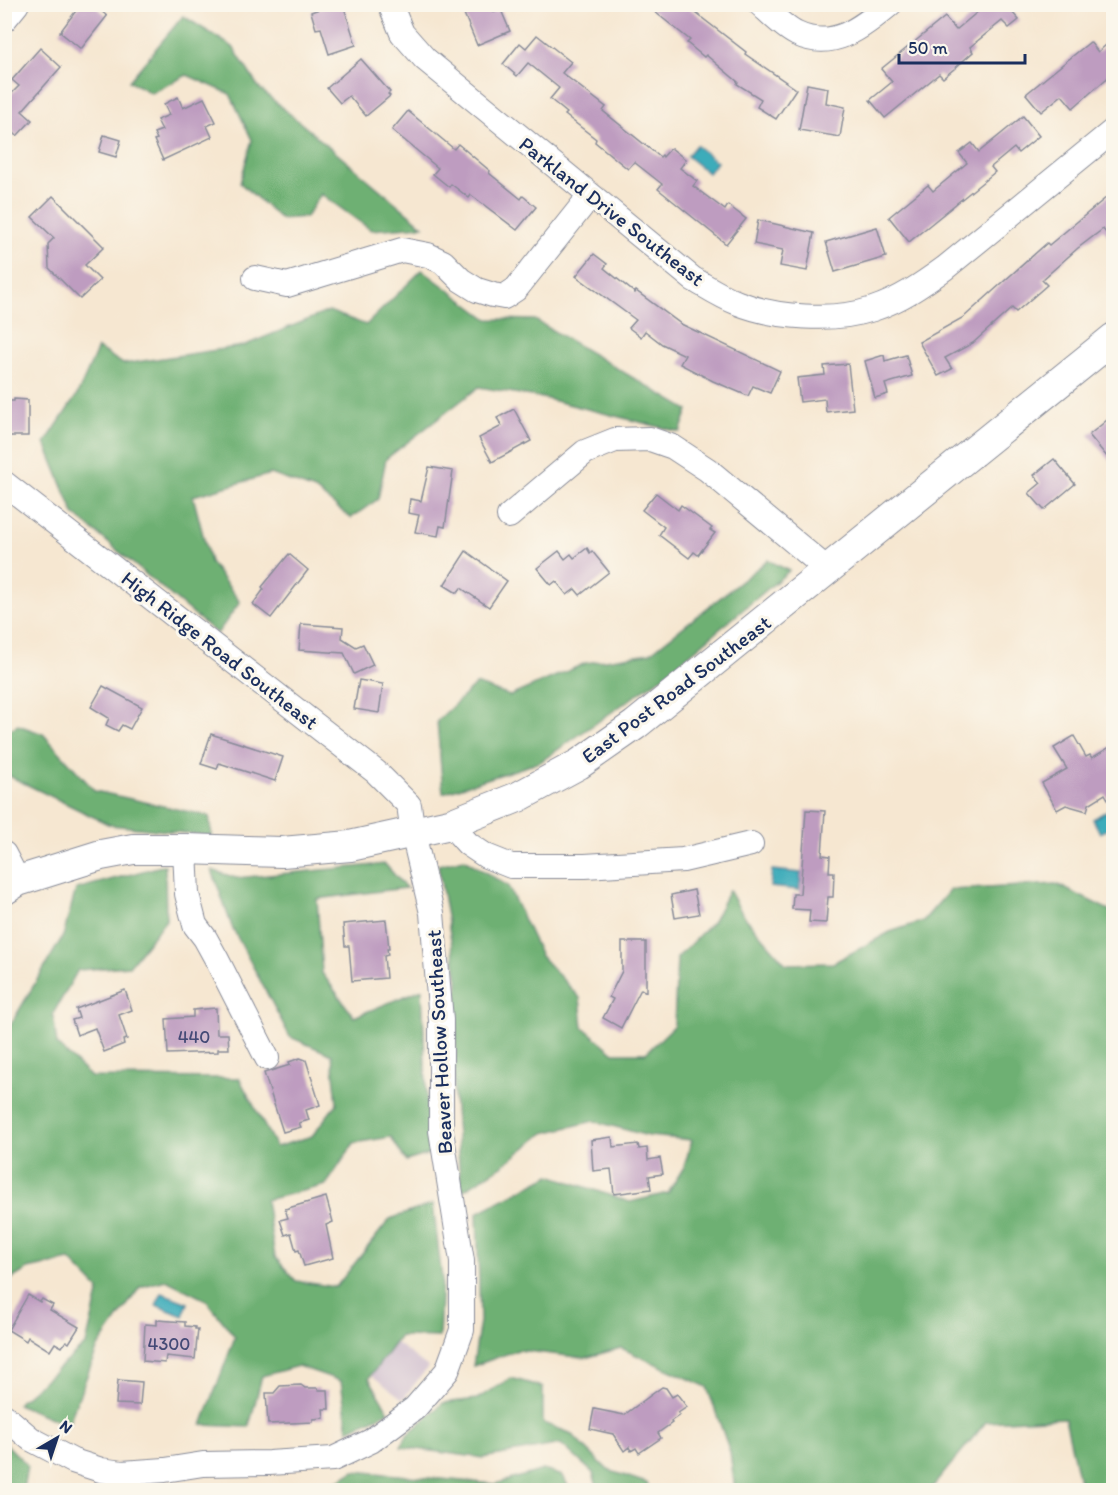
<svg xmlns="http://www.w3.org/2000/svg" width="1118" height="1495" font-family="Itim,sans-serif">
  <rect width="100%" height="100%" fill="#fbf7ec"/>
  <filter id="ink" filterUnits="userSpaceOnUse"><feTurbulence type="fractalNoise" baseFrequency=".0167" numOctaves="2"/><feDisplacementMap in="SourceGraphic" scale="12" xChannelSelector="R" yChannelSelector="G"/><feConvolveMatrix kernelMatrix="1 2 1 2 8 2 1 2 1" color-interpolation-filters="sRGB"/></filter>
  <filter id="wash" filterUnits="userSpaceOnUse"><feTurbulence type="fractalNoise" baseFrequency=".008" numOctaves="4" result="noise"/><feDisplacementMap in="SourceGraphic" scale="24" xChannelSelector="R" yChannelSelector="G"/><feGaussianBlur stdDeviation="1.35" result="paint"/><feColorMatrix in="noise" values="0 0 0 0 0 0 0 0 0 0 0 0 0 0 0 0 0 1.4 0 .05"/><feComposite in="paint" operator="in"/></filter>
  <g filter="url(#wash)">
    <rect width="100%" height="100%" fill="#f6e7d1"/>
    <!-- industrial -->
    <polygon fill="#cfbdce" points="391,1339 428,1367 403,1399 366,1371"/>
    <!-- forest -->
    <g fill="#6eb073" stroke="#447068" stroke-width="1.5">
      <polygon points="183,16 233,47 259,88 423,226 371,230 321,194 306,217 281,219 240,183 252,140 230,94 187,75 151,93 129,81"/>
      <polygon points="422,270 488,319 535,320 688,410 680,432 543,398 479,387 386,459 378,499 351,518 315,490 271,474 193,496 210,562 240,602 217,634 74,514 45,443 77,395 98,348 123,364 243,346 329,311 366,325"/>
      <polygon points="768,560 789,571 665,675 540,762 443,793 437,721 476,684 510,696 586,663 650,653"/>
      <polygon points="18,725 43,734 95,791 209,816 212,836 110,825 5,774 5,732"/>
      <polygon points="464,859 508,886 541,956 580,998 583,1027 614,1053 646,1053 674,1026 677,958 713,921 729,890 743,915 786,964 833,963 890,932 923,921 950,890 1056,884 1113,912 1113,1490 1081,1490 1065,1418 986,1422 930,1490 735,1490 730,1452 707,1387 621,1348 585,1358 518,1350 473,1366 480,1321 477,1213 550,1175 630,1202 668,1193 684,1167 692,1140 648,1136 594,1121 544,1133 502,1166 461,1192 454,1095 458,980 438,865"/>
      <polygon points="385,864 406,888 317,899 322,973 354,1017 422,989 429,1154 406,1161 391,1137 354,1143 326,1185 266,1200 275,1257 296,1281 336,1287 390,1219 433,1204 442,1278 439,1337 400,1336 369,1378 389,1412 348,1430 341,1381 298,1366 262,1376 249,1427 202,1425 235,1337 206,1300 166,1280 140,1287 98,1347 68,1425 17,1404 86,1344 99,1290 70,1260 28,1269 5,1283 5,1034 63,936 76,889 165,865 166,920 129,966 78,970 53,1014 57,1045 91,1077 239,1078 276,1147 312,1136 337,1103 332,1055 290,1037 232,927 212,870 236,878"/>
      <polygon points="511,1378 543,1387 543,1423 570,1433 608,1470 647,1483 650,1490 598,1490 593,1473 561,1444 483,1458 401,1447 407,1435 443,1403 477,1399"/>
      <polygon points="4,1442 27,1465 23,1490 5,1490"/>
      <polygon points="543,1470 563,1476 570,1490 323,1490 354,1471 495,1484"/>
    </g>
    <!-- water -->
    <g fill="#3dacba" stroke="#2c6e8c" stroke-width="1.5">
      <polygon points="696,145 717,162 708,173 687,156"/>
      <polygon points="1113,807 1113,826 1100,833 1093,819"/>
      <polygon points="772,870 801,873 799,890 770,887"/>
      <polygon points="162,1293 188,1303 183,1316 156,1305"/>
    </g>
    <g id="blocks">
      <!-- building -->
      <g fill="#be9cc0">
        <polygon points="81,4 93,4 107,16 81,49 60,32"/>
        <polygon points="333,4 343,4 356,45 329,54 321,28 316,29 311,12"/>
        <polygon points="460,4 491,4 494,12 501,10 510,31 477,45"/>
        <polygon points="645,4 684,4 746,52 745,54 796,89 776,119 757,107 761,99 737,84 738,82 706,55 704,57 687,43 690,40"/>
        <polygon points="987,4 1021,4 1012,12 1019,20 1009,28 1002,21 970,47 973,52 954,69 943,78 939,74 885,118 870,100 892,82 881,69 945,17 956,30"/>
        <polygon points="537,35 571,62 562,73 606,107 603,111 660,157 662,155 663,157 671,148 686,160 680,168 697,181 693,186 725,210 728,205 746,219 726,244 658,189 662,184 634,162 628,169 595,142 596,139 565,115 567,113 550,99 559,88 528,63 517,76 503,64 520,43 526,48"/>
        <polygon points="1113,39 1113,73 1073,108 1062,95 1041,112 1026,94 1090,42 1098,52"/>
        <polygon points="40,48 61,67 22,111 32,120 17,136 4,123 4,101 19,86 12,80"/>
        <polygon points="361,59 390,92 388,94 390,96 366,116 349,96 340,103 327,88"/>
        <polygon points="807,84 828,88 826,103 845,107 840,137 799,130"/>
        <polygon points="178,97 183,108 204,98 216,122 207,126 212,137 163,160 154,140 157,139 154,133 162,130 157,120 169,115 164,104"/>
        <polygon points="408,111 454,149 458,144 490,171 489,173 521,199 523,196 536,207 517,230 471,195 469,198 451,184 449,187 433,174 438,168 392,130"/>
        <polygon points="1023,116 1039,136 1018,153 1014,148 991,167 995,172 909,242 889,217 928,185 933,191 967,163 959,153 972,143 979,152"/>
        <polygon points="104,135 121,140 116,157 99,152"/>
        <polygon points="1113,192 1113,242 1103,229 1078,248 1042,280 1047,285 1016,312 1012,308 973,343 945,358 952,369 938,376 919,342 964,317 1047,243 1049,245"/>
        <polygon points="53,196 104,247 85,265 100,280 80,299 49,268 48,244 54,238 32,217"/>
        <polygon points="758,220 814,233 807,271 780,266 783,250 754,244"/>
        <polygon points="877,227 886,257 835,272 826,242"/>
        <polygon points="594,254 607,264 604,268 635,293 636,291 681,324 780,371 770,393 753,386 748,396 713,381 680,364 685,355 662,344 645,331 641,337 629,328 636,320 576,276"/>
        <polygon points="884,355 885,361 906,355 912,376 885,384 888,394 875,398 865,361"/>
        <polygon points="848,364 853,409 826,412 825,399 800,402 797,378 825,375 824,366"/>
        <polygon points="14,399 28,400 28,436 4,436 4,401 14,401"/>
        <polygon points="514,409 531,441 492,462 479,438 502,426 497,418"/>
        <polygon points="1113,415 1113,464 1089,435"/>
        <polygon points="1054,459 1075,484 1044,510 1029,493 1041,483 1034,475"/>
        <polygon points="429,467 453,471 445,527 440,526 438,536 415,532 419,515 408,513 410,499 421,501"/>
        <polygon points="656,493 678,510 681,505 712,528 710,530 715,533 698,555 694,552 689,558 659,535 664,527 642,510"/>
        <polygon points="587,548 590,553 592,551 609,572 580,595 575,589 567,595 556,581 551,585 537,568 559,551 565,559 571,554 574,558"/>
        <polygon points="466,551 507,581 489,607 461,588 457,593 444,585"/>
        <polygon points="289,554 308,570 271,618 253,604 264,589 262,587"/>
        <polygon points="301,624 343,627 342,638 356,647 363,644 373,665 354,674 344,653 299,650"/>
        <polygon points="359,680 383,684 379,713 354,709"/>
        <polygon points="103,686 142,707 130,729 122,725 118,731 106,725 109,718 91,707"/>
        <polygon points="211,734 283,757 275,781 219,763 217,769 201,764"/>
        <polygon points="1074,736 1086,757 1090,755 1092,758 1113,745 1113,808 1105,794 1089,804 1087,811 1066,805 1057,810 1042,783 1067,769 1054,748"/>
        <polygon points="806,810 825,811 822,855 830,856 829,872 834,872 833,897 828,897 826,923 809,922 810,910 792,909 793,894 800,894"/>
        <polygon points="694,890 699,914 675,918 671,895"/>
        <polygon points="386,920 389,949 387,949 388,955 384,956 386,978 352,981 349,946 345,946 343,924"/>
        <polygon points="622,942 646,942 646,992 641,989 621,1028 603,1018 613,999 609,997 622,971"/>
        <polygon points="125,990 132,1010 119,1015 127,1039 123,1040 124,1044 104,1052 95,1028 77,1035 72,1020 79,1018 76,1009"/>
        <polygon points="216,1008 217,1034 228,1034 229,1049 218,1049 218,1052 168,1054 166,1019 193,1017 193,1010"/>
        <polygon points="300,1058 306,1060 320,1105 306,1110 309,1120 299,1123 301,1127 283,1132 264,1073 290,1065 289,1062"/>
        <polygon points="612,1137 613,1147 638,1144 639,1149 647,1148 648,1160 660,1158 663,1174 649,1176 651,1189 614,1194 611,1169 593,1171 591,1140"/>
        <polygon points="326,1197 333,1222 326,1225 333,1258 304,1266 299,1250 296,1251 291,1233 285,1235 280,1220 288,1218 285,1209"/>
        <polygon points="28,1295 40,1302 42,1299 53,1305 50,1310 79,1327 69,1343 66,1341 62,1347 55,1343 50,1351 28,1337 26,1341 8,1330"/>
        <polygon points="157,1320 185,1322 185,1326 195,1327 195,1329 198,1329 195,1359 166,1356 165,1363 143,1361 145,1324 157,1325"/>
        <polygon points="118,1380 142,1382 140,1405 116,1404"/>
        <polygon points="301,1385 305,1388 318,1388 319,1390 328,1390 329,1409 323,1409 324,1418 313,1419 313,1422 268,1424 266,1393 274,1393 280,1386"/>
        <polygon points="662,1387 666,1388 672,1397 677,1394 687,1407 678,1413 680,1415 671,1421 672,1423 658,1433 661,1438 639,1453 636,1448 631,1451 629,1447 624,1451 613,1434 590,1429 594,1409 624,1415"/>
      </g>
    </g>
  </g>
  <g filter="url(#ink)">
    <use href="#blocks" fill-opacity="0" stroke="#888b98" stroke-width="1.5"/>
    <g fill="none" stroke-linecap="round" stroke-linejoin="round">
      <!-- minor casing -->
      <g stroke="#888b98" stroke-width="26">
        <g id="minor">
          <path d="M 390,4 L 402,33 L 425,59 L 693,279 C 707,287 722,297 738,303 C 776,318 834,322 873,309 C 900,300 923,284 945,268 L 1114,130"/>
          <path d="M 760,4 C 771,14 784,28 797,34 C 834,51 862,27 890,4"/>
          <polyline points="4,20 17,4"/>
          <polyline points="255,278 287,285 402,250 428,255 443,262 461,280 477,290 493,295 504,297 516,289 590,196"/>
          <polyline points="4,483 376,772 409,805 413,833 432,913 441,1020 441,1131 462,1261 462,1330 447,1371 415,1408 371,1441 333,1459 269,1463 203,1464 165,1470 122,1473 101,1470 73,1461 31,1439 4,1416"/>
          <polyline points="509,516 585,452 615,440 650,439 673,447 708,470 828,570"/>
          <polyline points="450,824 468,844 486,856 511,866 585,866 683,860 751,844"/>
          <polyline points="185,849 187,894 195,925 205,938 216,958 267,1058"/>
          <polyline points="4,854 18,881"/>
        </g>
      </g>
      <!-- major casing -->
      <g stroke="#888b98" stroke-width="32">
        <polyline id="major" points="4,890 18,881 101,855 133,849 185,849 282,852 350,846 450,824 518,797 579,764 635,725 1114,338"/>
      </g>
      <!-- minor -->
      <use href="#minor" stroke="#fff" stroke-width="24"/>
      <!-- major -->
      <use href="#major" stroke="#fff" stroke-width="30"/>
    </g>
  </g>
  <g text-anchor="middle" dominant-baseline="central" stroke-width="6" stroke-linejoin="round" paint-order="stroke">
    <!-- number labels -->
    <g font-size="18" fill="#444a76">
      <text x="194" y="1037">440</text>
      <text x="169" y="1344">4300</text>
    </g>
    <!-- street labels -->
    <g font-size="21" fill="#1b2f5e" stroke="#fbf7ec">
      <text transform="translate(612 211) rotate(38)">Parkland Drive Southeast</text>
      <text transform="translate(220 650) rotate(38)">High Ridge Road Southeast</text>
      <text transform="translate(676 689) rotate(-37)">East Post Road Southeast</text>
      <text transform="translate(439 1042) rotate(-93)">Beaver Hollow Southeast</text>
    </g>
  </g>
  <!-- margin -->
  <rect width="1118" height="1495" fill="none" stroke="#fbf7ec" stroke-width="24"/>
  <!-- north arrow -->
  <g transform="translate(57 1438) rotate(39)" stroke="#fbf7ec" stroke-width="4.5" paint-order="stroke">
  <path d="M0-4.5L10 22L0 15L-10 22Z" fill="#1b2f5e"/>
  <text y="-9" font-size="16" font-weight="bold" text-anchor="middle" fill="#1b2f5e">N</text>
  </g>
  <!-- scale -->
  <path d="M899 54v9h126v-9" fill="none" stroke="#1b2f5e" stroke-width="3"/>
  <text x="908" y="54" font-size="18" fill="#1b2f5e" stroke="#fbf7ec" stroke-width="4.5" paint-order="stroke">50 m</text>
</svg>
